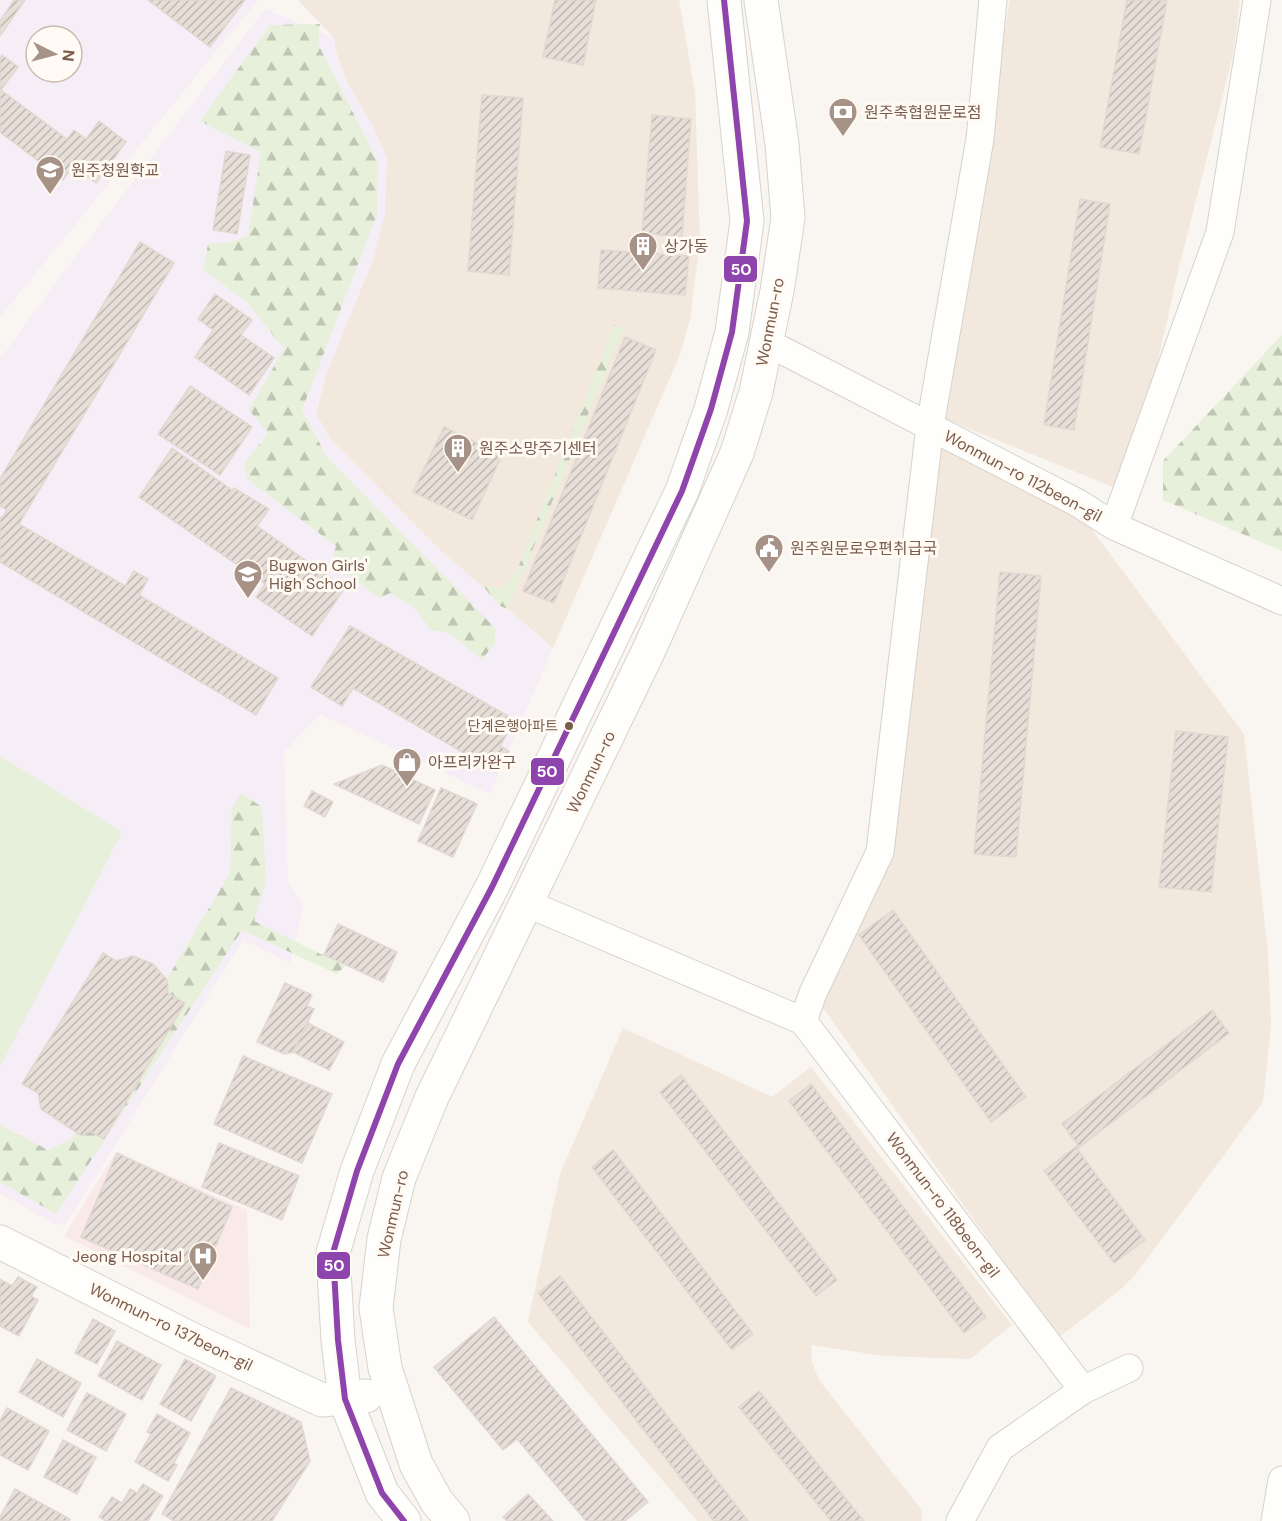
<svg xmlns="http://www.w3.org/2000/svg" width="1282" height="1521" font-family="'DM Sans','Noto Sans KR',sans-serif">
  <defs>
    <pattern id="forest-firs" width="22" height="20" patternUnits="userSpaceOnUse" patternTransform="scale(1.5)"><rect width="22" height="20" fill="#e7f0db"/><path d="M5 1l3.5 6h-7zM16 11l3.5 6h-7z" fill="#c0c6b4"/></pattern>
    <pattern id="building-hatch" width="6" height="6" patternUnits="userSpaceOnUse" patternTransform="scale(1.5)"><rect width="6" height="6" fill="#e6ded7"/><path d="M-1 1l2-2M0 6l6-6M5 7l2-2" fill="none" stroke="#bfb7b1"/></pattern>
  </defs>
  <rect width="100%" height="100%" fill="#f9f5f0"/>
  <!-- residential -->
  <g fill="#f2e8de">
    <polygon points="298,0 679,0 695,93 700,241 690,319 681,352 553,648 439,549 331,440 316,414 326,375 374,257 387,159 373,126 348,84 336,52 334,38"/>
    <polygon points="1010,0 1240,0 1233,55 1178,271 1152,387 1113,487 940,417 985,136"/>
    <polygon points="940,443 1084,519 1244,734 1268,954 1271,1024 1263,1102 1136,1274 1121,1289 1058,1338 821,1005 877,875"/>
    <polygon points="623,1028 772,1097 811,1067 1012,1325 970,1359 884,1356 811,1345 812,1362 819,1380 921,1509 922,1521 697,1521 528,1322 560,1174"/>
  </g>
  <!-- education -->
  <g fill="#f6eef6" fill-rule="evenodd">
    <path d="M 0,0 L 258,0 L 0,317 ZM 36,36 L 72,36 L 72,72 L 36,72 Z"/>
    <polygon points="265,9 334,38 336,52 348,84 373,126 387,159 385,214 374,257 326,375 316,414 331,440 439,549 553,648 490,794 320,714 284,752 288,883 303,906 290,963 243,940 66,1224 56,1225 0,1193 0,359 60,277"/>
  </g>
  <!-- medical -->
  <polygon fill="#fae9e9" points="116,1152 247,1210 250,1329 64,1236"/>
  <!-- forest -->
  <g fill="url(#forest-firs)">
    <polygon points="320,24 318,44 378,162 377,215 302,410 327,457 495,628 495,644 482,659 449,633 431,630 414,607 390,593 380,598 331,563 336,546 247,479 244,464 268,433 249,410 284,349 246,301 203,270 208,244 231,242 248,236 261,152 200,121 270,25"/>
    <polygon points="614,325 624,327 508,609 500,606 482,585 503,588 516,573"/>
    <polygon points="1282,335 1282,551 1163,500 1163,461"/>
    <polygon points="241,793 262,807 266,882 254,921 345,966 337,974 242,930 56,1214 0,1182 0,1125 48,1150 71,1140 230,873 232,808"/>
  </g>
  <!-- garden -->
  <polygon fill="#e7f0db" points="0,756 122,832 0,1067"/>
  <!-- building -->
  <g fill="url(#building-hatch)" stroke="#e2d8d2" stroke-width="1.5">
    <polygon points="14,0 25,0 0,36 0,21"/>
    <polygon points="148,0 245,0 210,47"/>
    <polygon points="555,0 596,0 583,65 543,57"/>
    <polygon points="1127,0 1167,0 1139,154 1100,147"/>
    <polygon points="2,55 18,67 1,90 67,139 74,130 86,139 99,121 126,142 96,183 73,166 63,180 0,132 0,59"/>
    <polygon points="482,95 523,98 509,275 468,271"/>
    <polygon points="652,115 691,119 682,237 642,233"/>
    <polygon points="226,151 250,155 237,234 213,230"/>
    <polygon points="1080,199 1110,204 1074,430 1044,425"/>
    <polygon points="140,242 174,263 19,524 125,586 134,571 148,579 139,595 278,678 256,715 0,562 0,517 2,518 7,510 0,506 0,479"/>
    <polygon points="601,250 689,256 685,295 598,288"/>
    <polygon points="215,294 252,320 241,335 274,358 249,395 195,357 213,330 198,319"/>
    <polygon points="625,337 656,350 554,603 523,591"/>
    <polygon points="190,386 252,427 220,475 158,434"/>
    <polygon points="444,427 502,455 472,520 413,492"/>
    <polygon points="172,448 232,490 234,488 269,509 257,526 345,588 312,636 256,597 265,584 139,497"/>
    <polygon points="1000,572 1041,576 1016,857 974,854"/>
    <polygon points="350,626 515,720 500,746 509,751 496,772 353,688 342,706 311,687"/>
    <polygon points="1176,731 1228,737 1211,892 1159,887"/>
    <polygon points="382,765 435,790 419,824 334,784"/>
    <polygon points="441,788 477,804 453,857 418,841"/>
    <polygon points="312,791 333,802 325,817 304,806"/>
    <polygon points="893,910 1026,1097 991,1122 859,935"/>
    <polygon points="338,924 397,952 383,982 324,955"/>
    <polygon points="103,953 116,961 133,956 153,964 167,980 168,993 185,1003 104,1139 90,1131 82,1136 41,1109 38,1093 22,1084"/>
    <polygon points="285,983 312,995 307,1006 314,1009 293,1052 284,1054 257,1042"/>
    <polygon points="1212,1010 1229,1033 1077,1149 1145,1240 1114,1263 1044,1171 1078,1145 1062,1124"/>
    <polygon points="308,1023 344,1042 329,1070 293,1052"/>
    <polygon points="243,1056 332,1094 302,1163 214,1124"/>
    <polygon points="681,1075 837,1280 816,1296 660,1092"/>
    <polygon points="811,1084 986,1317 964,1333 789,1101"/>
    <polygon points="219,1143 299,1176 282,1220 202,1187"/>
    <polygon points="613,1150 753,1334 732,1350 592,1167"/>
    <polygon points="117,1153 232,1207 198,1289 81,1237"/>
    <polygon points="560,1276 748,1521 714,1521 538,1293"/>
    <polygon points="18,1277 37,1287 31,1296 38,1300 19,1336 0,1326 0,1279 12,1286"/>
    <polygon points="494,1317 648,1502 625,1521 586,1521 517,1439 503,1450 434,1367"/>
    <polygon points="93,1319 115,1331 97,1364 75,1353"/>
    <polygon points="117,1341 161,1365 142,1400 98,1376"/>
    <polygon points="37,1359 81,1383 63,1417 19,1392"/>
    <polygon points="185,1359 216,1376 191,1421 160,1404"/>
    <polygon points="231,1388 301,1422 310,1461 272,1521 174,1521 162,1514"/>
    <polygon points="759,1391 864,1521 831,1521 739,1407"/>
    <polygon points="87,1393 126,1414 106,1451 67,1430"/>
    <polygon points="7,1408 49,1431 28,1470 0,1455 0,1421"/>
    <polygon points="157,1414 190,1433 174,1463 177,1465 168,1481 135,1462 151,1434 147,1432"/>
    <polygon points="63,1440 96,1457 77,1494 44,1477"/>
    <polygon points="143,1484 163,1496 148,1521 106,1521 99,1517 112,1497 122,1503 130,1489 137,1493"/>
    <polygon points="15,1489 70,1519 69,1521 0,1521 0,1517"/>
    <polygon points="528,1494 553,1521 507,1521 503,1517"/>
  </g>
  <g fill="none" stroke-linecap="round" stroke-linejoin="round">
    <!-- street casing -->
    <g stroke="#d7d1cb" stroke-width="29">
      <g id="street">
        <polyline points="768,343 1078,503 1114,526 1282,601"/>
        <polyline points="1114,526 1220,232 1257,0"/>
        <polyline points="526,903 803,1021 1083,1390"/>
        <polyline points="803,1021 813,993 880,852 930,426 980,139 993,0"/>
        <polyline points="960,1521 1000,1448 1083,1390 1129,1368"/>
        <polyline points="1275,1521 1282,1480"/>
      </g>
    </g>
    <!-- secondary casing -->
    <g stroke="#d9d2cb" stroke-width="35">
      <g id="secondary">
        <polyline points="0,1242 191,1339 322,1400 366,1396"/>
        <polyline points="404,1521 382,1493 345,1399 338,1340 333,1253 357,1171 398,1064 492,887 682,491 711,409 732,332 747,221 724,0"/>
        <polyline points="453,1521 437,1502 416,1464 385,1368 376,1308 384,1239 399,1178 432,1097 648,652 737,453 756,392 777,291 788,218 782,144 761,0"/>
      </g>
    </g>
    <!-- street -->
    <use href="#street" stroke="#fefefd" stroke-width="27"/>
    <!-- secondary -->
    <use href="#secondary" stroke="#fefefd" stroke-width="33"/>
    <!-- bus-1 casing -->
    <g stroke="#fffaf3" stroke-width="10">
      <polyline id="bus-1" points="404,1521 382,1493 345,1399 338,1340 333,1253 357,1171 398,1064 492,887 682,491 711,409 732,332 747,221 724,0"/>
    </g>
    <!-- bus-1 -->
    <use href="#bus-1" stroke="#8e44ad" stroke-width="6"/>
  </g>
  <!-- icons -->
  <defs>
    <g id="bank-pin" transform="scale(1.5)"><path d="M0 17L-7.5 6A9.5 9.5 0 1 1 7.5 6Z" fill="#a69286" stroke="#fffaf3"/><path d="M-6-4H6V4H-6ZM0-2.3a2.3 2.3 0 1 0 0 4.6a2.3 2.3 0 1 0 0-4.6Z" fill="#fff"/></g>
    <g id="school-pin" transform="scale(1.5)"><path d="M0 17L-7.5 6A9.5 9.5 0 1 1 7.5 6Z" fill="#a69286" stroke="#fffaf3"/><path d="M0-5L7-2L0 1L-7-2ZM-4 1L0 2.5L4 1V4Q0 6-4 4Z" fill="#fff"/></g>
    <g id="building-pin" transform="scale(1.5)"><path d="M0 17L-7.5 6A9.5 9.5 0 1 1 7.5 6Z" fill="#a69286" stroke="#fffaf3"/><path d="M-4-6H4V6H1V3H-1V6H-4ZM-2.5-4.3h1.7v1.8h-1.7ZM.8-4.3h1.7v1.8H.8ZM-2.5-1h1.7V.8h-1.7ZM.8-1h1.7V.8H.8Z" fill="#fff"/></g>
    <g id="civic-pin" transform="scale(1.5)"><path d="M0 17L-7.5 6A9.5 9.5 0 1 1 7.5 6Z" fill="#a69286" stroke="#fffaf3"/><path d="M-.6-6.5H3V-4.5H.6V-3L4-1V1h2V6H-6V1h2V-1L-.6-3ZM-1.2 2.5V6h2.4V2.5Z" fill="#fff"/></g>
    <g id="shop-pin" transform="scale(1.5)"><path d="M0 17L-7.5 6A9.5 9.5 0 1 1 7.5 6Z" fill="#a69286" stroke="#fffaf3"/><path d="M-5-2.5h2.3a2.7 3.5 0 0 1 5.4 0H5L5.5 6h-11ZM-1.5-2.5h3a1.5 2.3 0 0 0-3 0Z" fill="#fff"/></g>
    <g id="hospital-pin" transform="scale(1.5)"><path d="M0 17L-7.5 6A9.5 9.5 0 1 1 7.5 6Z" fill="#a69286" stroke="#fffaf3"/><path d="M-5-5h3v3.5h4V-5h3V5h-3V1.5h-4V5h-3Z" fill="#fff"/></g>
  </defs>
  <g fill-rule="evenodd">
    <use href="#bank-pin" x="843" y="112"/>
    <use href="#school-pin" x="50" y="170"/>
    <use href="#building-pin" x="643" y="246"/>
    <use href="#building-pin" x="458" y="448"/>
    <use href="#civic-pin" x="769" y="548"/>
    <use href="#school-pin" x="248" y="574"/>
    <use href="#shop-pin" x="407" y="762"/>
    <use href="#hospital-pin" x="203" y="1256"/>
  </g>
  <!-- markers -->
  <circle fill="#7a5c4d" stroke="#fffaf3" stroke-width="2" cx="569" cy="726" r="5"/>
  <g text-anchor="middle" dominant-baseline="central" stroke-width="6" stroke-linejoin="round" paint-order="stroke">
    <!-- bus labels -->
    <g font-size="14" fill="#7a5c4d" stroke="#fffaf3" text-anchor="end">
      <text x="558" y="726">단계은행아파트</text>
    </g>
    <!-- poi labels -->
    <g font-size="16" fill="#7a5c4d" stroke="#fffaf3" text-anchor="start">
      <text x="864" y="112">원주축협원문로점</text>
      <text x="71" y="170">원주청원학교</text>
      <text x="664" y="246">상가동</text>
      <text x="479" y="448">원주소망주기센터</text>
      <text x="790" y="548">원주원문로우편취급국</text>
      <text x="269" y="565">Bugwon Girls'<tspan x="269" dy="18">High School</tspan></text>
      <text x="428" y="762">아프리카완구</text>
      <text x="182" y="1256" text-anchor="end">Jeong Hospital</text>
    </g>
    <!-- street labels -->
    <g font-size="16" fill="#7a5c4d" stroke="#fffaf3">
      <text transform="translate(770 322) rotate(-79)">Wonmun-ro</text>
      <text transform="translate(1023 476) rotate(28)">Wonmun-ro 112beon-gil</text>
      <text transform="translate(591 772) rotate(-64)">Wonmun-ro</text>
      <text transform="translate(943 1205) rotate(53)">Wonmun-ro 118beon-gil</text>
      <text transform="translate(393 1214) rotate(-77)">Wonmun-ro</text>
      <text transform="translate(171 1327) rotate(26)">Wonmun-ro 137beon-gil</text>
    </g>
  </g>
  <g stroke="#fffaf3" stroke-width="2">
    <rect x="723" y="255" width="35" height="28" rx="6" fill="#8e44ad"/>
    <rect x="530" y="757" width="35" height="29" rx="6" fill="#8e44ad"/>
    <rect x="316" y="1251" width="35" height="29" rx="6" fill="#8e44ad"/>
  </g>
  <g font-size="16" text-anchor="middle" font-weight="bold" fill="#fff">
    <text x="741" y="275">50</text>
    <text x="547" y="777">50</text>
    <text x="334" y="1271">50</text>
  </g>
  <!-- north arrow -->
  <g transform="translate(54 54) rotate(96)"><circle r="28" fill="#fffaf3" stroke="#cabbb1" stroke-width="1.5"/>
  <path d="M0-4.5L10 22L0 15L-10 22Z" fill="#a69286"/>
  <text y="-9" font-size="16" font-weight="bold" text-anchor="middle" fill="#7a5c4d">N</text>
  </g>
</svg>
